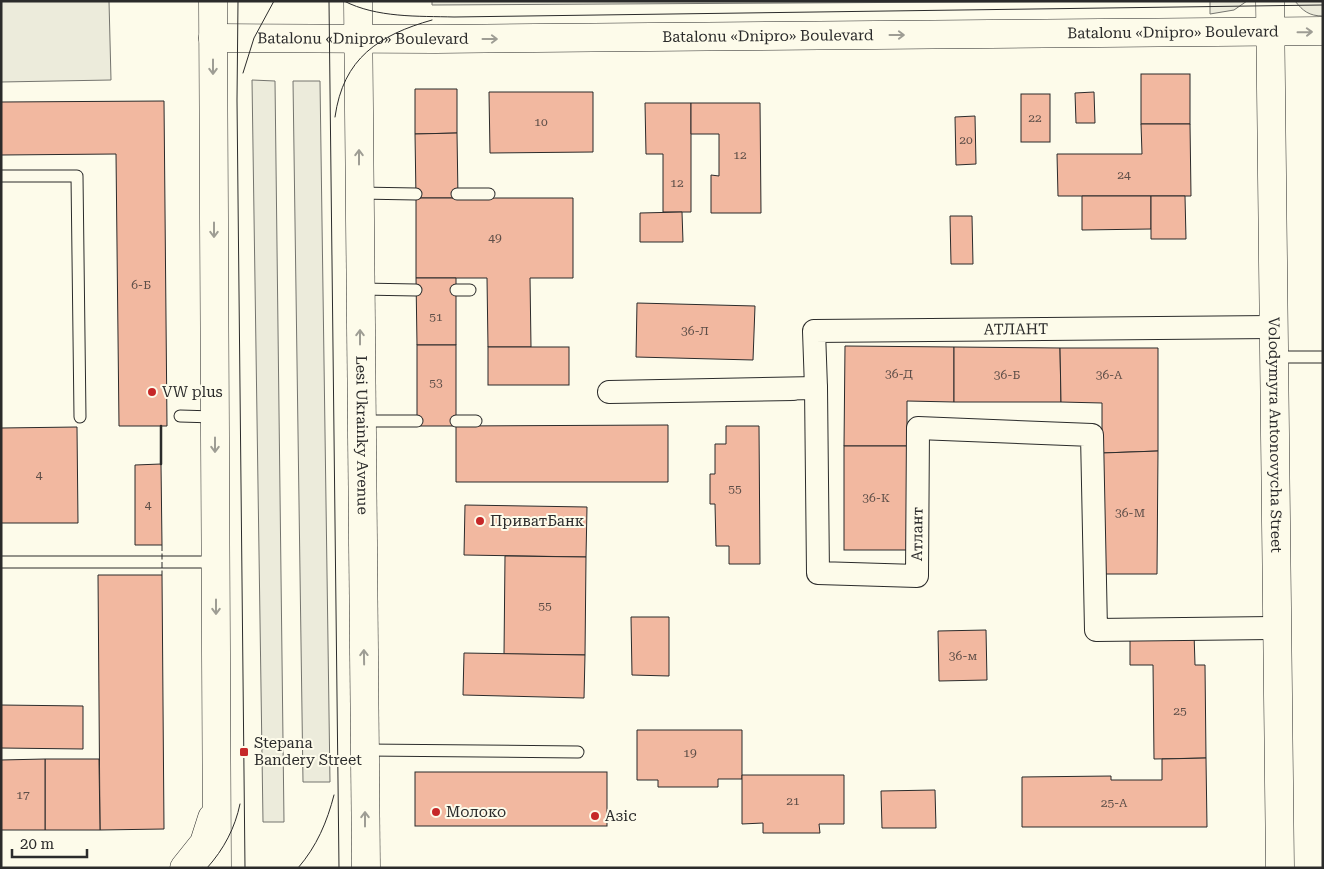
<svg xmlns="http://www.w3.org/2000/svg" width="1324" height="869" font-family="'Roboto Serif',serif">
  <rect width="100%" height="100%" fill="#fdfbea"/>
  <!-- green -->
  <g fill="#ecebdb" stroke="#74746e">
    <polygon points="1,1 109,1 111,80 1,82"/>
    <polygon points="432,1 1147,1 432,5"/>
    <polygon points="1210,1 1247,1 1234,10 1210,14"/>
    <path d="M 1295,1 L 1323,1 L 1323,16 C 1309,16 1303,11 1295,1 Z"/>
    <polygon points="252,80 275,81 284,822 263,822"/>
    <polygon points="293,81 320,81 330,782 303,782"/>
  </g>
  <!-- building -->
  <g fill="#f2b8a0" stroke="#2b2b2b">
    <rect x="1141" y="74" width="49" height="50"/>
    <polygon points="415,89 457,89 457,133 415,134"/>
    <polygon points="489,92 593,92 593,152 490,153"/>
    <polygon points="1094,92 1095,123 1076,123 1075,93"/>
    <rect x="1021" y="94" width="29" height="48"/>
    <polygon points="164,101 167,426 119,426 116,154 1,155 1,102"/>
    <polygon points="645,103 691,103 691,212 663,212 663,154 646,154"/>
    <polygon points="691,103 760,103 761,213 711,213 711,175 719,176 719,134 691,134"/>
    <polygon points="975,116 976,164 956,165 955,117"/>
    <polygon points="1141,124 1190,124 1191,196 1058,196 1057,154 1142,154"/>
    <polygon points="457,133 458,198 416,198 415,134"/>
    <polygon points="1082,196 1151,196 1151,229 1082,230"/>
    <polygon points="1151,196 1185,196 1186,239 1151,239"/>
    <polygon points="416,198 573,198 573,278 530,278 531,347 488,347 487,278 416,278"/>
    <polygon points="682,212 683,242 640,242 640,213"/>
    <polygon points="950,216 972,216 973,264 951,264"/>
    <polygon points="416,278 456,278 456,345 417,345"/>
    <polygon points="637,303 755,306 753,360 636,357"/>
    <rect x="417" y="345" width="39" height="81"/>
    <polygon points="845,346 954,347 954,402 907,401 907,446 844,446"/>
    <rect x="488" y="347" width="81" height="38"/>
    <polygon points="954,347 1060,348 1061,402 954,402"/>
    <polygon points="1060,348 1158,348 1158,451 1102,453 1102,403 1061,402"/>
    <polygon points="668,425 668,482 456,482 456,426"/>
    <polygon points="726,426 759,426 760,564 729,564 729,546 716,546 715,504 710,504 710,474 715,474 715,444 726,444"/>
    <polygon points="77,427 78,523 1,523 1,428"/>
    <rect x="844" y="446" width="63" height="104"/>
    <polygon points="1158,451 1157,574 1102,574 1102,453"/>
    <polygon points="161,464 162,545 135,545 135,465"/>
    <polygon points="465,505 587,507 586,557 464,555"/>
    <polygon points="505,556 586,557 585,655 504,654"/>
    <polygon points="98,575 162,575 164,829 100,830"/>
    <polygon points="631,617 669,617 669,676 632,675"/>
    <polygon points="986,630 987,680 939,681 938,631"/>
    <polygon points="1130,633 1194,633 1195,665 1205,665 1206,758 1154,759 1153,665 1130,665"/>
    <polygon points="464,653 585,655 584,698 463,695"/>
    <polygon points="1,705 83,706 83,749 1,748"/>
    <polygon points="637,730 742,730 742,779 718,779 718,787 658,787 658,780 637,780"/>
    <polygon points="1206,758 1207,827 1022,827 1022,777 1111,776 1111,780 1162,780 1162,759"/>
    <polygon points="45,759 99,759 100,830 45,830"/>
    <polygon points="45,759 45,830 1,830 1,760"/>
    <rect x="415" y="772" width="192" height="54"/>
    <polygon points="742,775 844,775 844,824 819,824 820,833 763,833 763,823 742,824"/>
    <polygon points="935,790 936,828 882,828 881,791"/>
  </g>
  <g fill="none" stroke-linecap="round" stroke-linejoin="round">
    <!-- lane casing -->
    <g stroke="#2b2b2b" stroke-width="13">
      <g id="lane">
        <polyline points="1,176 77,176 80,417"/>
        <polyline points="359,193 416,194"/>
        <polyline points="457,194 489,194"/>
        <polyline points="361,289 416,290"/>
        <polyline points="456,290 470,290"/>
        <polyline points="1275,357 1323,357"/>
        <polyline points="180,416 214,417"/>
        <polyline points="361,421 417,421"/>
        <polyline points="456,421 476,421"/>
        <polyline points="1,562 215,562"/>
        <polyline points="365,750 578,752"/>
      </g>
    </g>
    <!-- street casing -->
    <g stroke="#2b2b2b" stroke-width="24">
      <g id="street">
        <path id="s1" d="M 816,388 L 814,331 L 1275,327"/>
        <path id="s2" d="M 794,389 L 609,392 L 816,388 L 818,573 L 917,576 L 918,428 L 1092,435 L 1096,630 L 1278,628"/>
      </g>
    </g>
    <!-- secondary casing -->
    <g stroke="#2b2b2b" stroke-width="29">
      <g id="secondary">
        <path id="s3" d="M 1270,1 L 1280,868"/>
        <path id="s4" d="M 213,38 L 436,39 L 1323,31"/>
      </g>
    </g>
    <!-- primary casing -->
    <g stroke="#2b2b2b" stroke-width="29">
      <g id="primary">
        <polyline points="213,1 217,868"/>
        <path id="s5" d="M 358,1 L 366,868"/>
        <polyline points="184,868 204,843 212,818"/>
      </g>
    </g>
    <!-- lane -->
    <use href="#lane" stroke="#fdfbea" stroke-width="11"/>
    <!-- street -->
    <use href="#street" stroke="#fdfbea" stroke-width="22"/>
    <!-- secondary -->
    <use href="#secondary" stroke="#fdfbea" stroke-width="28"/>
    <!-- primary -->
    <use href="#primary" stroke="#fdfbea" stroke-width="28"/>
    <!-- tram -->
    <g stroke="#2b2b2b" stroke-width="1">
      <polyline points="238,1 237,100 245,868"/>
      <polyline points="329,1 339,868"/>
      <path d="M 344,1 C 377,18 418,16 454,17 L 1323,5"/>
      <polyline points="243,73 254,38 274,1"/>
      <path d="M 335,117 C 343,58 379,35 432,20"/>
      <path d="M 207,868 C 224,849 235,828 240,804"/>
      <path d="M 298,868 C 317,846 327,822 334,795"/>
    </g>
    <!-- fence -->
    <polyline stroke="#2b2b2b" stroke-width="1" stroke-dasharray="6 2.5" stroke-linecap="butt" points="162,545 162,575"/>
    <!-- wall -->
    <polyline stroke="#2b2b2b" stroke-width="2.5" points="161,426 161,464"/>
  </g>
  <!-- one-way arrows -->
  <defs><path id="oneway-shaft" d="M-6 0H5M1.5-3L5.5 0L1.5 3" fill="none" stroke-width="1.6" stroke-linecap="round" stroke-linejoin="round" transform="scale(1.25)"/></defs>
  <g stroke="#9e9d94">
    <use href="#oneway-shaft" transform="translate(1305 32) rotate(-1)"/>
    <use href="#oneway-shaft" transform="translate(897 35)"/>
    <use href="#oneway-shaft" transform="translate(490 39)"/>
    <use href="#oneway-shaft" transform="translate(213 67) rotate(90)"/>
    <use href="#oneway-shaft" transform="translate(359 157) rotate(-90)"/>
    <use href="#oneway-shaft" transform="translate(214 230) rotate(90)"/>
    <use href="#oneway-shaft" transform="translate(360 337) rotate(-90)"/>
    <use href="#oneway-shaft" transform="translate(215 445) rotate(90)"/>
    <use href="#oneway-shaft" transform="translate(216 607) rotate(90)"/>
    <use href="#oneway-shaft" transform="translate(364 657) rotate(-91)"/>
    <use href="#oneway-shaft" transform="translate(365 819) rotate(-90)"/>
  </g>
  <!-- markers -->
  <g fill="#c62828" stroke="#fdfbea" stroke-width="2">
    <circle cx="152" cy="392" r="5"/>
    <circle cx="480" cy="521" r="5"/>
    <rect x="239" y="747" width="10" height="10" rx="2.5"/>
    <circle cx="436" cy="812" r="5"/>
    <circle cx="595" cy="816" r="5"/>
  </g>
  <g text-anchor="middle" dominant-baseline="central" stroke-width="4" stroke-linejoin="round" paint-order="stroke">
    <!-- number labels -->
    <g font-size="12" fill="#5d4e48">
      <text x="1035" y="118">22</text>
      <text x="541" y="122">10</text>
      <text x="966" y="140">20</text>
      <text x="740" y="155">12</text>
      <text x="1124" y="175">24</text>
      <text x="677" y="183">12</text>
      <text x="495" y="238">49</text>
      <text x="141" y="285">6-Б</text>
      <text x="436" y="317">51</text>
      <text x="695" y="331">36-Л</text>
      <text x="899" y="374">36-Д</text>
      <text x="1007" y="375">36-Б</text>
      <text x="1109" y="375">36-А</text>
      <text x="436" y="383">53</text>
      <text x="39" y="475">4</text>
      <text x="735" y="489">55</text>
      <text x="876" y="498">36-К</text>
      <text x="148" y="505">4</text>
      <text x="1130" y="513">36-М</text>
      <text x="545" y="606">55</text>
      <text x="963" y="656">36-м</text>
      <text x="1180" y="711">25</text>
      <text x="690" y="753">19</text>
      <text x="23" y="795">17</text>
      <text x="793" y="801">21</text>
      <text x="1114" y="803">25-А</text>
    </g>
    <!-- street labels -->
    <g font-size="15" fill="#2b2b2b" stroke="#fdfbea">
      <text stroke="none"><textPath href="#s4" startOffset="960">Batalonu «Dnipro» Boulevard</textPath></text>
      <text stroke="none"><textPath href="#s4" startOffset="555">Batalonu «Dnipro» Boulevard</textPath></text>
      <text stroke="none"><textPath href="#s4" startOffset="150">Batalonu «Dnipro» Boulevard</textPath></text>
      <text stroke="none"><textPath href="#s1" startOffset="259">АТЛАНТ</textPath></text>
      <text stroke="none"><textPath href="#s5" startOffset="434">Lesi Ukrainky Avenue</textPath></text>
      <text stroke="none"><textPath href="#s3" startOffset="434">Volodymyra Antonovycha Street</textPath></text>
      <text stroke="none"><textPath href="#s2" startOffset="718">Атлант</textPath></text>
    </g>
    <!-- poi labels -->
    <g font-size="15" fill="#2b2b2b" stroke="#fdfbea" text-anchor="start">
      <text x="162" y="392">VW plus</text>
      <text x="490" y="521">ПриватБанк</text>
      <text x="254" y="743">Stepana<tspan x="254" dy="17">Bandery Street</tspan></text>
      <text x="446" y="812">Молоко</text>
      <text x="605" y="816">Азіс</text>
    </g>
  </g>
  <!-- border -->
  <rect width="1324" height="869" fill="none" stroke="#2b2b2b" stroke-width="5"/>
  <!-- scale -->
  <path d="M12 849v8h75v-8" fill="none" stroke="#2b2b2b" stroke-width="2.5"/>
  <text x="20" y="849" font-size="15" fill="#2b2b2b" stroke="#fdfbea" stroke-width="4" paint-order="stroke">20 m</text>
</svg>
